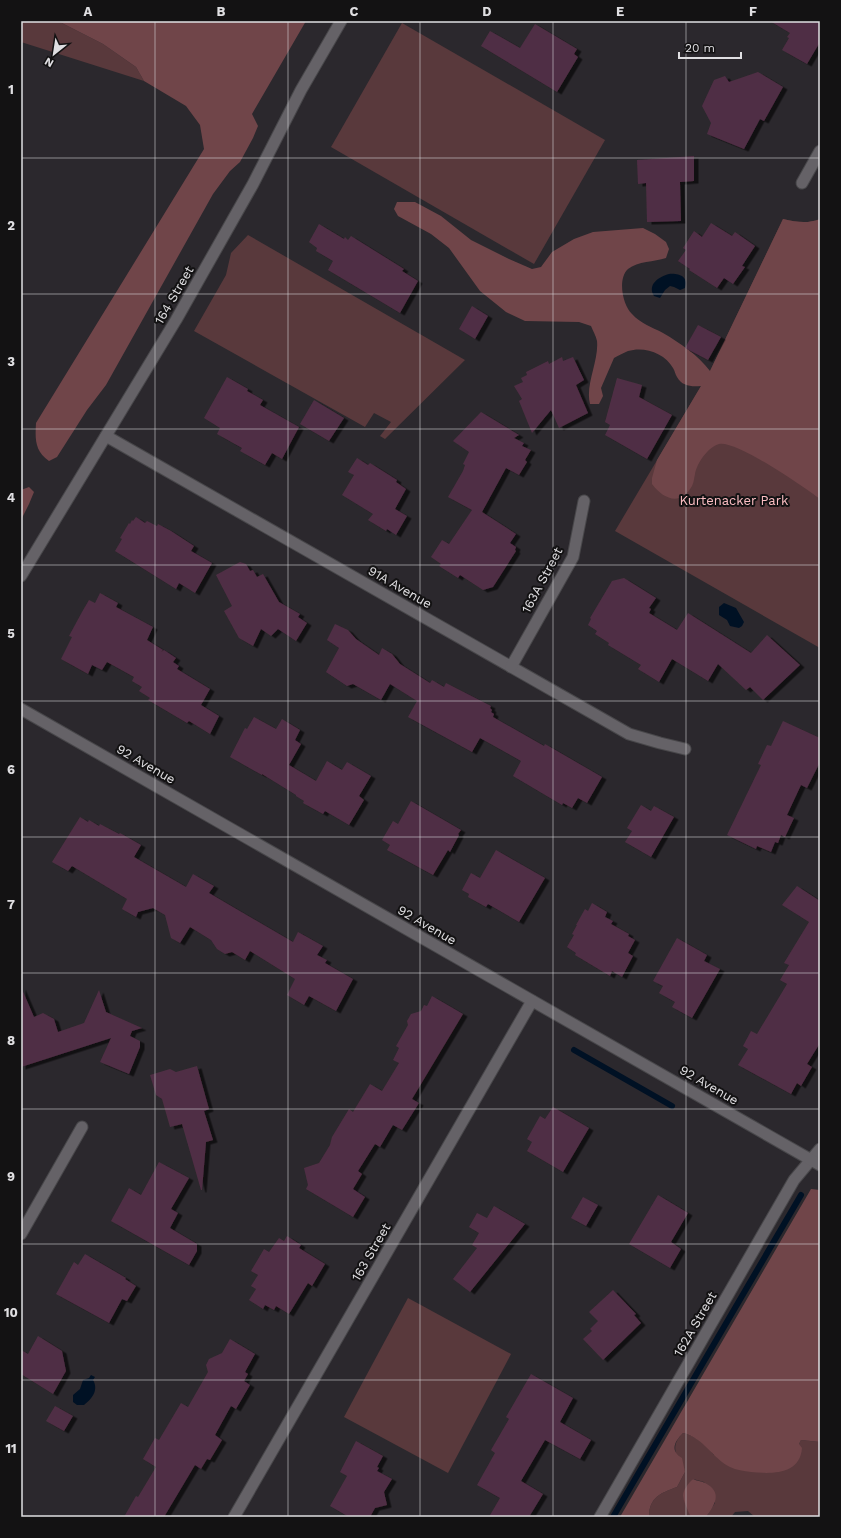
<svg xmlns="http://www.w3.org/2000/svg" width="841" height="1538" font-family="'Work Sans',sans-serif">
  <defs>
    <filter id="shadow"><feDropShadow dx="4.5" dy="2.5" stdDeviation="0" flood-color="#0009"/></filter>
  </defs>
  <rect width="100%" height="100%" fill="#2b282d"/>
  <!-- green -->
  <g fill="#59393c">
    <polygon points="21,21 58,21 103,44 136,67 144,81 21,42"/>
    <polygon points="402,23 605,140 534,264 331,147"/>
    <path d="M 783,219 C 797,222 807,224 820,219 L 820,648 L 615,531 L 710,371 Z"/>
    <polygon points="248,235 465,360 385,439 380,436 391,422 374,413 365,427 194,331 226,275 231,253"/>
    <polygon points="408,1298 511,1354 448,1473 344,1417"/>
    <path d="M 683,1433 C 696,1436 706,1444 714,1455 L 799,1444 L 801,1440 L 820,1442 L 820,1517 L 755,1517 L 748,1511 L 735,1512 L 731,1517 L 706,1517 L 715,1503 L 704,1482 L 693,1479 L 683,1496 L 691,1517 L 649,1517 C 649,1497 661,1493 677,1487 L 685,1472 C 678,1457 668,1448 683,1433 Z"/>
  </g>
  <!-- forest -->
  <g fill="#704549">
    <path d="M 58,21 L 306,21 L 252,114 L 258,126 L 253,138 L 240,162 L 230,171 L 213,194 L 106,385 L 87,410 L 57,457 L 49,461 C 35,451 35,440 36,423 L 204,149 L 200,125 L 186,106 L 144,81 L 136,67 L 103,44 Z"/>
    <path d="M 397,202 L 415,202 L 441,216 L 471,240 L 509,259 L 532,269 L 541,267 L 552,252 L 574,239 L 593,232 L 643,228 L 655,234 L 666,242 L 669,249 L 666,258 C 654,262 638,261 628,269 C 617,279 623,306 632,314 C 641,324 652,327 663,333 C 680,343 698,355 710,371 L 783,219 C 797,222 807,224 820,219 L 820,499 C 804,487 736,440 719,444 C 708,447 697,463 695,474 C 694,478 694,482 692,486 C 681,506 664,500 652,484 L 652,478 L 657,460 L 701,386 C 691,387 682,386 677,377 C 675,374 675,371 673,368 C 665,353 644,346 628,351 C 623,353 618,356 614,358 L 601,388 L 603,396 L 599,404 L 590,404 C 585,385 599,361 597,341 C 596,336 593,331 591,326 L 579,322 L 525,321 L 506,312 L 480,291 L 449,248 L 431,234 L 398,216 L 394,209 Z"/>
    <polygon points="29,487 34,492 29,504 21,520 21,490"/>
    <path d="M 811,1189 L 820,1190 L 820,1442 L 801,1440 L 799,1444 L 802,1448 C 800,1475 771,1474 751,1472 C 744,1471 736,1470 730,1467 C 712,1458 704,1438 683,1433 C 674,1442 670,1451 682,1458 L 685,1472 L 677,1487 C 661,1493 649,1497 649,1517 L 620,1517 Z"/>
    <path d="M 693,1479 C 697,1481 701,1481 705,1483 C 723,1492 715,1505 706,1517 L 691,1517 C 689,1514 683,1499 683,1496 C 683,1489 689,1483 693,1479 Z"/>
  </g>
  <!-- water -->
  <g fill="#001124">
    <path d="M 669,274 C 678,273 689,276 685,288 L 680,290 L 674,287 L 670,286 L 665,290 L 660,298 L 654,296 C 647,284 659,277 669,274 Z"/>
    <polygon points="724,603 736,608 744,622 742,626 739,628 730,626 727,620 719,615 719,607"/>
    <path d="M 91,1375 L 95,1377 L 93,1380 C 99,1390 92,1399 84,1405 L 77,1405 L 73,1402 L 73,1395 L 80,1389 L 83,1380 L 89,1378 Z"/>
  </g>
  <g fill="none" stroke-linecap="round" stroke-linejoin="round">
    <!-- stream -->
    <g stroke="#001124" stroke-width="6">
      <polyline points="574,1050 672,1106"/>
      <polyline points="613,1517 801,1195"/>
    </g>
  </g>
  <!-- building -->
  <g fill="#502e44" filter="url(#shadow)">
    <polygon points="770,21 820,21 820,42 807,64 782,50 789,38 787,37 790,33"/>
    <polygon points="535,24 577,49 574,54 578,57 557,92 481,46 490,31 520,48"/>
    <polygon points="758,72 783,87 764,121 760,119 744,149 707,134 711,123 702,106 714,80 725,76 729,82"/>
    <polygon points="694,156 694,181 680,182 681,221 647,222 646,183 638,184 637,160"/>
    <polygon points="711,223 732,236 735,232 755,246 742,266 745,267 733,284 724,278 717,288 689,270 690,269 678,261 686,250 683,248 694,231 702,237"/>
    <polygon points="319,224 344,239 345,237 348,240 351,236 404,269 402,271 418,281 400,313 328,270 333,261 316,251 317,248 309,242"/>
    <polygon points="472,306 488,316 475,339 459,329"/>
    <polygon points="698,325 721,337 708,360 685,348"/>
    <polygon points="562,357 563,361 573,357 584,380 576,385 588,413 559,428 551,410 532,433 519,401 522,399 514,386 523,382 521,378 527,375 526,372 548,361 549,364"/>
    <polygon points="227,377 248,389 247,391 263,400 260,405 299,427 282,459 272,453 265,465 240,451 242,448 217,434 220,428 204,418"/>
    <polygon points="617,378 642,385 639,397 672,415 647,459 605,435 610,425 605,422"/>
    <polygon points="314,400 344,418 329,441 300,424"/>
    <polygon points="481,412 519,435 514,438 524,443 522,446 531,450 525,460 527,462 519,475 506,468 482,512 516,534 510,543 516,547 515,550 516,551 493,587 483,590 460,575 458,578 439,566 441,564 431,557 442,540 449,544 472,510 448,497 463,471 465,465 463,464 469,452 453,441"/>
    <polygon points="357,458 368,465 370,463 397,480 396,482 406,489 395,509 407,516 396,535 387,529 386,531 368,520 373,514 342,495 354,475 348,472"/>
    <polygon points="136,517 145,523 147,521 157,526 158,524 171,531 194,546 191,551 212,563 195,593 179,583 176,589 115,551 122,539 120,538 129,523 130,524 132,520 133,521"/>
    <polygon points="240,562 246,564 250,571 253,570 257,577 263,574 279,602 300,614 298,617 307,623 296,641 278,629 271,636 261,629 253,646 239,638 224,611 232,606 216,575"/>
    <polygon points="624,578 656,598 649,608 651,609 649,613 677,630 688,613 751,653 767,635 800,665 763,700 750,687 746,690 718,664 708,681 672,659 659,682 638,669 641,665 608,645 609,643 595,634 597,631 588,625 591,619 590,618 612,581"/>
    <polygon points="100,593 118,603 116,607 153,627 147,640 163,650 161,652 164,650 176,658 173,662 179,666 177,669 210,689 201,705 219,716 210,734 189,721 187,723 148,700 150,698 139,691 142,687 132,681 134,677 107,662 102,670 92,665 88,674 61,659 72,637 69,636 82,612 89,600 95,603"/>
    <polygon points="335,624 348,630 356,639 379,655 382,648 392,654 400,664 430,683 432,680 444,687 446,683 491,706 490,708 492,710 491,712 494,714 493,717 544,746 545,744 602,777 587,803 578,798 572,808 563,803 562,805 513,776 521,761 480,738 472,752 408,717 417,701 390,684 381,700 353,684 347,686 326,672 339,648 327,640"/>
    <polygon points="254,717 276,729 282,719 300,730 295,740 301,744 289,765 316,781 327,761 342,770 347,762 371,776 359,796 364,800 349,825 325,811 323,814 303,803 304,801 296,796 296,795 262,774 262,775 230,757 245,728 247,729"/>
    <polygon points="783,721 820,738 820,762 807,788 801,785 787,815 794,818 785,837 781,835 778,843 775,842 771,852 757,846 756,849 727,835 761,765 758,764 767,745 771,746"/>
    <polygon points="411,801 461,830 458,834 459,835 450,852 448,850 433,875 387,850 390,845 382,840 393,821 398,824"/>
    <polygon points="641,805 651,811 654,806 674,817 651,857 625,842 632,831 627,828"/>
    <polygon points="80,817 88,822 89,820 99,826 100,824 119,834 120,833 141,845 134,857 186,887 193,874 214,886 209,893 293,942 298,932 323,946 317,955 327,960 325,963 353,979 336,1011 309,996 304,1005 287,995 295,979 250,951 245,960 232,952 225,954 217,949 211,940 190,927 180,943 171,938 165,915 153,908 138,912 136,917 122,909 127,899 72,866 68,871 52,862"/>
    <polygon points="496,850 545,878 519,922 488,904 486,907 468,897 469,894 462,890 471,873 480,878"/>
    <polygon points="797,886 820,901 820,1043 807,1064 812,1067 801,1086 797,1083 791,1094 738,1065 748,1049 743,1046 751,1031 757,1034 787,984 780,980 789,965 784,963 809,922 782,905"/>
    <polygon points="592,903 607,912 605,917 613,921 611,924 629,934 628,936 635,940 628,953 633,956 622,977 612,971 610,976 575,955 576,953 567,947 574,935 572,934 577,925 576,925 585,909 588,911"/>
    <polygon points="677,938 707,955 704,961 720,969 692,1018 672,1007 675,1002 659,993 663,986 653,981"/>
    <polygon points="21,987 34,1017 43,1013 54,1019 58,1032 84,1023 99,990 106,1012 142,1028 132,1031 130,1036 140,1041 140,1047 129,1074 100,1062 111,1038 21,1067"/>
    <polygon points="432,996 463,1014 412,1099 419,1103 402,1130 393,1125 380,1147 375,1144 358,1171 362,1174 353,1189 365,1197 353,1217 306,1189 308,1185 304,1168 319,1163 330,1145 332,1137 349,1109 353,1112 370,1084 382,1091 399,1063 393,1060 399,1048 396,1046 408,1025 407,1021 411,1014 421,1011 424,1005 427,1006"/>
    <polygon points="197,1066 209,1109 204,1111 213,1140 206,1142 202,1190 201,1190 182,1124 170,1127 162,1099 156,1095 150,1075 170,1069 176,1072"/>
    <polygon points="553,1107 589,1128 563,1172 527,1151 532,1142 527,1139 540,1116 545,1119"/>
    <polygon points="159,1162 189,1178 171,1209 178,1213 170,1228 197,1244 197,1251 189,1265 111,1221 129,1188 141,1195"/>
    <polygon points="658,1195 688,1213 671,1242 681,1249 670,1268 629,1244"/>
    <polygon points="583,1197 598,1205 586,1226 571,1218"/>
    <polygon points="494,1206 525,1224 470,1292 453,1279 477,1248 472,1245 479,1233 469,1227 477,1213 487,1218"/>
    <polygon points="287,1236 301,1245 299,1248 325,1264 312,1286 308,1283 289,1314 276,1306 274,1310 265,1305 263,1309 249,1300 256,1289 251,1286 258,1275 251,1271 264,1249 269,1252 279,1238 284,1241"/>
    <polygon points="85,1254 126,1278 125,1279 136,1286 127,1301 122,1299 109,1323 56,1294 74,1262 78,1265"/>
    <polygon points="613,1290 636,1314 634,1315 641,1323 603,1360 583,1339 592,1331 590,1329 598,1321 589,1312"/>
    <polygon points="38,1336 62,1351 66,1371 53,1394 21,1374 21,1350 28,1354"/>
    <polygon points="230,1339 255,1354 245,1372 248,1374 244,1381 250,1385 236,1409 231,1406 215,1435 222,1440 210,1460 207,1459 201,1469 195,1465 164,1517 124,1517 136,1496 138,1497 156,1467 143,1459 155,1438 159,1440 181,1403 188,1407 208,1372 206,1365 209,1359 222,1353"/>
    <polygon points="531,1374 573,1398 560,1422 591,1440 580,1459 545,1440 521,1481 543,1494 529,1517 489,1517 500,1498 477,1485 495,1453 491,1450 509,1419 506,1417"/>
    <polygon points="55,1406 73,1416 64,1431 46,1421"/>
    <polygon points="356,1441 383,1456 377,1467 379,1468 377,1471 392,1479 384,1492 387,1505 375,1508 370,1517 349,1517 330,1506 347,1476 340,1472"/>
  </g>
  <g fill="none" stroke-linecap="round" stroke-linejoin="round">
    <!-- minor casing -->
    <g stroke="#48474a" stroke-width="13">
      <g id="minor">
        <polyline points="802,183 820,151"/>
        <polyline points="106,436 629,734 660,743 685,749"/>
        <polyline points="21,576 176,320 253,184 301,90 341,21"/>
        <polyline points="511,667 573,557 584,501"/>
        <polyline points="21,1234 82,1127"/>
        <polyline points="234,1517 532,1001"/>
        <polyline points="600,1517 794,1180 820,1149"/>
      </g>
    </g>
    <!-- tertiary casing -->
    <g stroke="#48474a" stroke-width="13">
      <polyline id="tertiary" points="21,709 820,1165"/>
    </g>
    <!-- minor -->
    <use href="#minor" stroke="#656267" stroke-width="11"/>
    <!-- tertiary -->
    <use href="#tertiary" stroke="#656267" stroke-width="11"/>
  </g>
  <!-- grid -->
  <path fill="none" stroke="#e0dfe2" stroke-width="1" stroke-opacity="0.55" d="M 155,21 L 155,1517M 288,21 L 288,1517M 420,21 L 420,1517M 553,21 L 553,1517M 686,21 L 686,1517M 21,158 L 820,158M 21,294 L 820,294M 21,429 L 820,429M 21,565 L 820,565M 21,701 L 820,701M 21,837 L 820,837M 21,973 L 820,973M 21,1109 L 820,1109M 21,1244 L 820,1244M 21,1380 L 820,1380"/>
  <g text-anchor="middle" dominant-baseline="central" stroke-width="4" stroke-linejoin="round" paint-order="stroke">
    <!-- street labels -->
    <g font-size="13" fill="#e0dfe2" stroke="#131213">
      <text transform="translate(174 295) rotate(-60)">164 Street</text>
      <text transform="translate(542 580) rotate(-62)">163A Street</text>
      <text transform="translate(400 587) rotate(30)">91A Avenue</text>
      <text transform="translate(146 764) rotate(30)">92 Avenue</text>
      <text transform="translate(427 925) rotate(30)">92 Avenue</text>
      <text transform="translate(709 1085) rotate(30)">92 Avenue</text>
      <text transform="translate(371 1252) rotate(-60)">163 Street</text>
      <text transform="translate(695 1324) rotate(-60)">162A Street</text>
    </g>
    <!-- park labels -->
    <g font-size="13" fill="#fdbfc4" stroke="#131213">
      <text x="734" y="500">Kurtenacker Park</text>
    </g>
  </g>
  <!-- border -->
  <rect width="841" height="1538" fill="none" stroke="#131213" stroke-width="44"/>
  <!-- north arrow -->
  <g transform="translate(54 54) rotate(210)" stroke="#131213" stroke-width="3" paint-order="stroke">
  <path d="M0-3L7 15L0 10L-7 15Z" fill="#e0dfe2"/>
  <text y="-6" font-size="11" font-weight="bold" text-anchor="middle" fill="#e0dfe2">N</text>
  </g>
  <!-- scale -->
  <path d="M679 52v6h62v-6" fill="none" stroke="#e0dfe2" stroke-width="2"/>
  <text x="685" y="52" font-size="12" fill="#e0dfe2" stroke="#131213" stroke-width="3" paint-order="stroke">20 m</text>
  <rect x="22" y="22" width="797" height="1494" fill="none" stroke="#e0dfe2" stroke-width="1.5"/>
  <g font-size="13" text-anchor="middle" font-weight="bold" fill="#e0dfe2">
    <text x="88" y="16">A</text>
    <text x="221" y="16">B</text>
    <text x="354" y="16">C</text>
    <text x="487" y="16">D</text>
    <text x="620" y="16">E</text>
    <text x="753" y="16">F</text>
    <text x="11" y="94">1</text>
    <text x="11" y="230">2</text>
    <text x="11" y="366">3</text>
    <text x="11" y="502">4</text>
    <text x="11" y="638">5</text>
    <text x="11" y="774">6</text>
    <text x="11" y="909">7</text>
    <text x="11" y="1045">8</text>
    <text x="11" y="1181">9</text>
    <text x="11" y="1317">10</text>
    <text x="11" y="1453">11</text>
  </g>
</svg>
